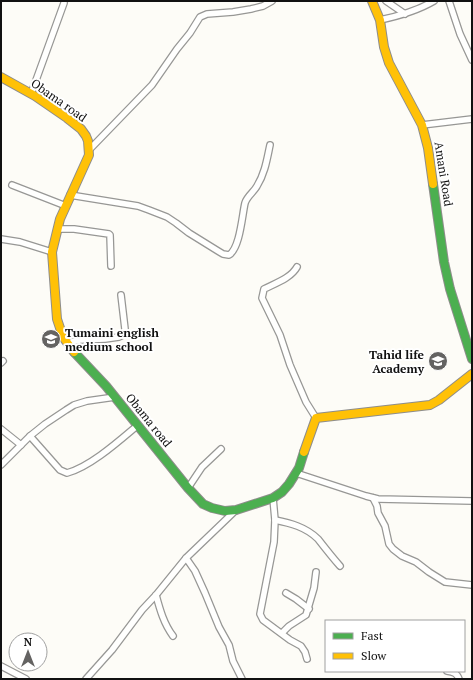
<svg xmlns="http://www.w3.org/2000/svg" width="473" height="680" font-family="'PT Serif',serif">
  <rect width="100%" height="100%" fill="#fdfcf7"/>
  <g fill="none" stroke-linecap="round" stroke-linejoin="round">
    <!-- street casing -->
    <g stroke="#979795" stroke-width="8">
      <g id="street">
        <polyline points="386,1 405,14"/>
        <polyline points="449,1 460,34 472,60"/>
        <path d="M 380,20 C 399,16 417,11 434,1"/>
        <polyline points="31,94 64,3"/>
        <polyline points="422,125 472,119"/>
        <polyline points="90,149 152,85 177,49 190,33 200,17 207,14 233,12 251,9 263,6 272,1"/>
        <polyline points="12,185 66,206"/>
        <path d="M 70,195 L 138,206 L 149,210 L 167,217 L 176,223 L 189,233 L 218,251 L 223,254 L 229,255 C 240,248 242,216 245,203 C 247,196 254,192 257,186 C 265,173 267,159 270,145"/>
        <polyline points="57,229 74,229 109,234 110,235 111,266"/>
        <polyline points="1,239 20,242 52,252"/>
        <path d="M 297,267 C 291,278 276,283 264,289 L 262,298 L 280,335 L 290,365 L 306,402 L 316,418"/>
        <polyline points="67,343 80,340 105,339 119,337 123,335 125,329 121,295"/>
        <polyline points="1,363 3,361"/>
        <polyline points="1,429 21,445"/>
        <path d="M 30,436 L 60,470 L 67,473 C 90,467 119,441 138,425"/>
        <polyline points="1,465 30,436 45,424 66,410 74,405 87,401 115,397"/>
        <polyline points="296,473 366,496 378,499 472,501"/>
        <polyline points="188,488 202,467 221,449"/>
        <polyline points="273,498 275,520 274,542 260,614 263,620 290,640 301,646 305,652 307,659"/>
        <polyline points="373,498 377,506 378,513 385,526 389,544 393,549 402,556 416,562 429,572 445,582 472,585"/>
        <path d="M 275,520 C 290,523 306,527 318,539 C 325,548 332,557 340,566"/>
        <polyline points="186,558 195,571 205,593 219,627 229,645 233,661 242,679"/>
        <polyline points="286,593 296,599 309,609"/>
        <path d="M 156,595 C 160,610 164,624 173,636"/>
        <polyline points="282,633 289,626 306,615 314,588 316,572"/>
        <polyline points="1,666 26,679"/>
        <path d="M 447,671 C 453,672 457,673 459,679"/>
        <polyline points="86,679 112,650 142,610 156,595 186,558 236,510"/>
      </g>
    </g>
    <!-- fast casing -->
    <g stroke="#8e8d8b" stroke-width="10">
      <g id="fast">
        <polyline points="433,184 444,262 450,289 472,359"/>
        <polyline points="74,352 106,386 188,488 203,504 212,508 225,511 236,510 273,498 282,492 289,484 299,468 304,452"/>
      </g>
    </g>
    <!-- slow casing -->
    <g stroke="#8e8d8b" stroke-width="10">
      <g id="slow">
        <polyline points="372,1 380,20 384,47 389,63 422,125 428,148 433,184"/>
        <polyline points="1,77 35,96 67,118 81,129 86,136 88,141 89,155 60,219 52,252 57,319 63,337 74,352"/>
        <polyline points="304,452 316,418 430,405 439,400 472,374"/>
      </g>
    </g>
    <!-- street -->
    <use href="#street" stroke="#fffffe" stroke-width="5.5"/>
    <!-- fast -->
    <use href="#fast" stroke="#4caf50" stroke-width="8"/>
    <!-- slow -->
    <use href="#slow" stroke="#ffc107" stroke-width="8"/>
  </g>
  <!-- icons -->
  <defs>
    <g id="school-disc" transform="scale(1)"><circle r="9.5" fill="#646362" stroke="#fff"/><path d="M0-5L7-2L0 1L-7-2ZM-4 1L0 2.5L4 1V4Q0 6-4 4Z" fill="#fff"/></g>
  </defs>
  <g fill-rule="evenodd">
    <use href="#school-disc" x="51" y="339"/>
    <use href="#school-disc" x="438" y="361"/>
  </g>
  <g text-anchor="middle" dominant-baseline="central" stroke-width="4" stroke-linejoin="round" paint-order="stroke">
    <!-- street labels -->
    <g font-size="12" fill="#111" stroke="#fff">
      <text transform="translate(59 100) rotate(35)">Obama road</text>
      <text transform="translate(444 174) rotate(81)">Amani Road</text>
      <text transform="translate(149 420) rotate(51)">Obama road</text>
    </g>
    <!-- poi labels -->
    <g font-size="12" font-weight="bold" fill="#111" stroke="#fff" text-anchor="start">
      <text x="65" y="332">Tumaini english<tspan x="65" dy="14">medium school</tspan></text>
      <text x="424" y="354" text-anchor="end">Tahid life<tspan x="424" dy="14">Academy</tspan></text>
    </g>
  </g>
  <!-- border -->
  <rect width="473" height="680" fill="none" stroke="#111111" stroke-width="4"/>
  <!-- legend -->
  <rect x="325" y="620" width="140" height="52" fill="#ffffff" stroke="#a0a0a0"/>
  <rect x="333" y="633" width="20" height="6" fill="#4caf50" stroke="#a0a0a0"/>
  <text x="361" y="640" font-size="12" fill="#111111">Fast</text>
  <rect x="333" y="653" width="20" height="6" fill="#ffc107" stroke="#a0a0a0"/>
  <text x="361" y="660" font-size="12" fill="#111111">Slow</text>
  <!-- north arrow -->
  <g transform="translate(28 652)"><circle r="19" fill="#ffffff" stroke="#a0a0a0"/>
  <path d="M0-3L7 15L0 10L-7 15Z" fill="#646362"/>
  <text y="-6" font-size="11" font-weight="bold" text-anchor="middle" fill="#111111">N</text>
  </g>
</svg>
